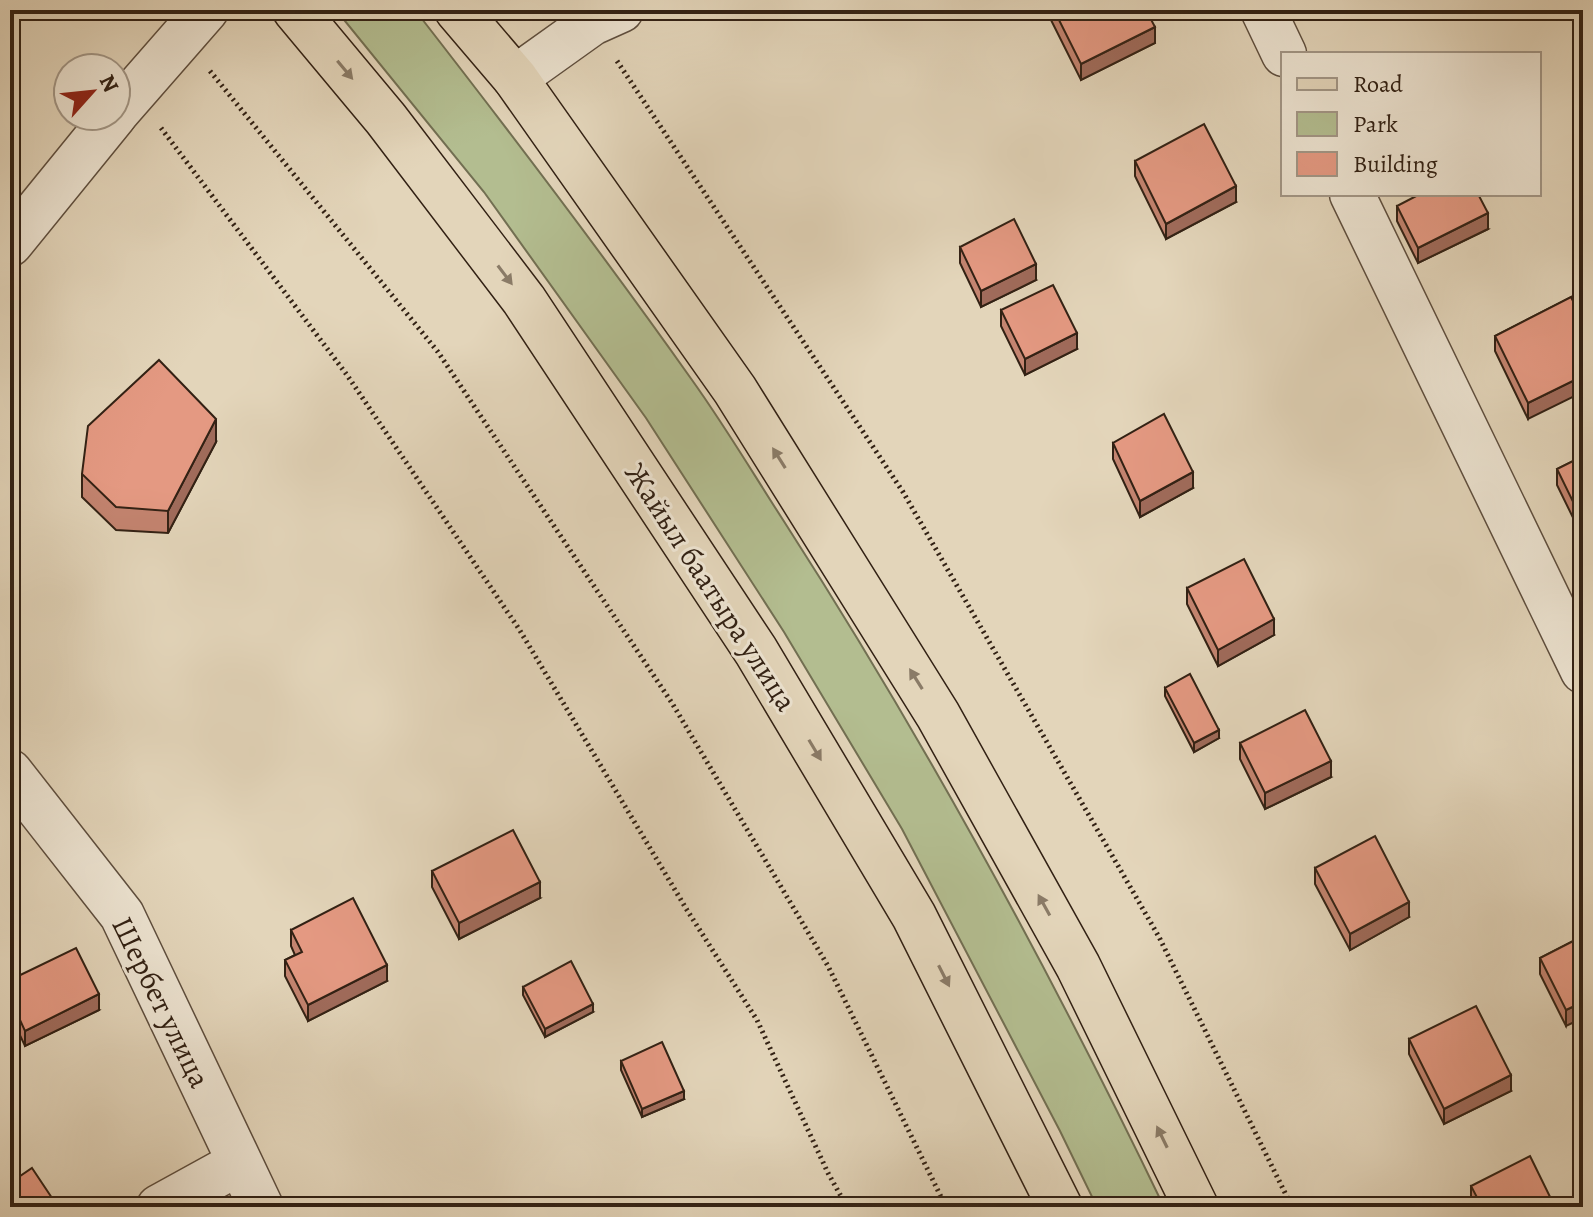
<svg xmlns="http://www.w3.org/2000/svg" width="1593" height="1217" font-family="Alegreya,serif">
  <rect width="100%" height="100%" fill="#e3d5ba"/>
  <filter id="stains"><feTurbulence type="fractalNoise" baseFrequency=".0025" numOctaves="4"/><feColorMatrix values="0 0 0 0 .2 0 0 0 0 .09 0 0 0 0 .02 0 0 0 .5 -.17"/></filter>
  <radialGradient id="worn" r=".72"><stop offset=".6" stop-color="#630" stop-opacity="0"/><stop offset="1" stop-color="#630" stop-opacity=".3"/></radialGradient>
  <!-- green -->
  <path fill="#b3bd90" stroke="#726f52" stroke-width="2" d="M 336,10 L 415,10 C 510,132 603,254 692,380 C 725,426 754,475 785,523 C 926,742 1051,972 1164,1207 L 1097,1207 L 1060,1131 L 902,829 L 784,632 L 646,418 L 484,192 Z"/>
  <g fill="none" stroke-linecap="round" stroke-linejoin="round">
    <!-- minor casing -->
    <g stroke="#5e4e3e" stroke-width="47">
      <g id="minor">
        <polyline points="1263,10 1284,54"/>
        <polyline points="515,78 592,23 621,10"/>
        <polyline points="116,113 206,10"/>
        <polyline points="1352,194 1583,671"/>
        <polyline points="10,244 114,116"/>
        <polyline points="10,772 122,915 261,1207"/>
        <polyline points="159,1207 239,1163"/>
      </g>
    </g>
    <!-- major casing -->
    <g stroke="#322114" stroke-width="47">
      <g id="major">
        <polyline points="295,10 386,119 524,300 756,651 914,916 1060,1207"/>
        <polyline points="457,10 515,78 735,390 938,715 1078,966 1196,1207"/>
      </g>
    </g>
    <!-- path -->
    <g stroke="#322114" stroke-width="5" stroke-dasharray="2 4" stroke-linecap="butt">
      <polyline points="617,61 903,492 1159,937 1292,1207"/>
      <polyline points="210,71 438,352 672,703 828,966 946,1207"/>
      <polyline points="161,128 347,375 519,629 687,910 757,1020 828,1173 847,1207"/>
    </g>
    <!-- minor -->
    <use href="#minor" stroke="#ede4d2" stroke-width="44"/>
    <!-- major -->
    <use href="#major" stroke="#e3d5ba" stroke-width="44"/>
  </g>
  <!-- wall -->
  <g fill="#c48470" stroke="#322114" stroke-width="2">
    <polygon points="1046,10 1146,10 1155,43 1081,80"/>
    <polygon points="1135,161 1236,202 1166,239 1135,176"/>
    <polygon points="1397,206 1488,229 1418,263 1397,221"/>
    <polygon points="960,247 1036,280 981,307 960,263"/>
    <polygon points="1571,297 1528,419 1495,351 1495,336"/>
    <polygon points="1001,310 1077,349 1025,375 1001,326"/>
    <polygon points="216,442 168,533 116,530 82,497 82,474"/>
    <polygon points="1113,443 1193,488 1140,517 1113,459"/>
    <polygon points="1583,456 1583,538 1557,485 1557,469"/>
    <polygon points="1187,588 1274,635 1218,666 1187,604"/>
    <polygon points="1165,688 1219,738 1194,752 1165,696"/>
    <polygon points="1240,743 1331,777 1265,809 1240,759"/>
    <polygon points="1315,868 1409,917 1350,950 1315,884"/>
    <polygon points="432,871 540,898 459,939 432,887"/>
    <polygon points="291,930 387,981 308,1021 285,976 285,960 295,955 291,946"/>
    <polygon points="1583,936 1566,1026 1540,974 1540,958"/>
    <polygon points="10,980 99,1010 25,1046 10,1014"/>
    <polygon points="523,987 593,1012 545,1037 523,995"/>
    <polygon points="1409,1039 1511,1091 1444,1124 1409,1054"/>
    <polygon points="621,1061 684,1099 642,1117 621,1070"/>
    <polygon points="1583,1106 1583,1142 1575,1126 1575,1110"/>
    <polygon points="1471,1186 1555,1207 1474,1207 1471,1202"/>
  </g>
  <!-- shaded-wall -->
  <g fill="#a06b5b" stroke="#322114" stroke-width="2">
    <polygon points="1155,27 1155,43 1081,80 1081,64"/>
    <polygon points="1236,186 1236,202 1166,239 1166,224"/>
    <polygon points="1488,213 1488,229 1418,263 1418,248"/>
    <polygon points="1036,264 1036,280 981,307 981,291"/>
    <polygon points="1077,333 1077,349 1025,375 1025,359"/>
    <polygon points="1583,376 1583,392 1528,419 1528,403"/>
    <polygon points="216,419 216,442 168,533 168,511"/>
    <polygon points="1193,472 1193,488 1140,517 1140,501"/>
    <polygon points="1274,619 1274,635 1218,666 1218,650"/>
    <polygon points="1219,730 1219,738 1194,752 1194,743"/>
    <polygon points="1331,761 1331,777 1265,809 1265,793"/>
    <polygon points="540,882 540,898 459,939 459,923"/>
    <polygon points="1409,902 1409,917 1350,950 1350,934"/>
    <polygon points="387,965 387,981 308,1021 308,1005"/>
    <polygon points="99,994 99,1010 25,1046 25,1031"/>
    <polygon points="1583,1002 1583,1018 1566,1026 1566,1010"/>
    <polygon points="593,1004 593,1012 545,1037 545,1029"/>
    <polygon points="1511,1075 1511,1091 1444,1124 1444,1109"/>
    <polygon points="684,1091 684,1099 642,1117 642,1109"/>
  </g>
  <!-- building -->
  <g fill="#e49982" stroke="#322114" stroke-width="2">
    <polygon points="1054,10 1146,10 1155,27 1081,64"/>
    <polygon points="1204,124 1236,186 1166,224 1135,161"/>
    <polygon points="1420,194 1478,194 1488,213 1418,248 1397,206"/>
    <polygon points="1014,219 1036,264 981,291 960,247"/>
    <polygon points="1053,285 1077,333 1025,359 1001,310"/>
    <polygon points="1571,297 1583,321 1583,376 1528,403 1495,336"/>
    <polygon points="159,360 216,419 168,511 116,507 82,474 88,426"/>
    <polygon points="1164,414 1193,472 1140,501 1113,443"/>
    <polygon points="1583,456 1583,522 1557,469"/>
    <polygon points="1244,559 1274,619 1218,650 1187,588"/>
    <polygon points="1190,674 1219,730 1194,743 1165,688"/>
    <polygon points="1305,710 1331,761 1265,793 1240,743"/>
    <polygon points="513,830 540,882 459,923 432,871"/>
    <polygon points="1375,836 1409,902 1350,934 1315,868"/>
    <polygon points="353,898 387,965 308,1005 285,960 302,952 291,930"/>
    <polygon points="1583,936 1583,1002 1566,1010 1540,958"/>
    <polygon points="76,948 99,994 25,1031 10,998 10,980"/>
    <polygon points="571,961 593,1004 545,1029 523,987"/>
    <polygon points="1476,1006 1511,1075 1444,1109 1409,1039"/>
    <polygon points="662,1042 684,1091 642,1109 621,1061"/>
    <polygon points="1583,1106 1583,1126 1575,1110"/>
    <polygon points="1530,1156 1555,1207 1482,1207 1471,1186"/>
    <polygon points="32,1168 58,1207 10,1207 10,1183"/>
  </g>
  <!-- one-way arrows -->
  <defs><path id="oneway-solid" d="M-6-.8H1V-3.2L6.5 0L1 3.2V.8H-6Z" transform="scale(2)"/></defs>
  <g fill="#8a7b67">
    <use href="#oneway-solid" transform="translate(345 70) rotate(50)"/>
    <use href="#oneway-solid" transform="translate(505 275) rotate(53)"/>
    <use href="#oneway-solid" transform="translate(779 458) rotate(-122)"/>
    <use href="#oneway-solid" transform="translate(916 679) rotate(-122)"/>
    <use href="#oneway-solid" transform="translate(815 750) rotate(59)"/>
    <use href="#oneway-solid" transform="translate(1044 905) rotate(-119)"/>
    <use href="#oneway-solid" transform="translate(944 976) rotate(63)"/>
    <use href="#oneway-solid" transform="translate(1162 1137) rotate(-116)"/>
  </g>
  <g text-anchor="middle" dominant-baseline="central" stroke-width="6" stroke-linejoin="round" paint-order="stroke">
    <!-- street labels -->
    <g font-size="30" fill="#322114" stroke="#ede4d2">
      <text transform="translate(711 587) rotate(57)">Жайыл баатыра улица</text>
      <text transform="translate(161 1002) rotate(64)">Шербет улица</text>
    </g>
  </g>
  <!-- margin -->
  <rect width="1593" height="1217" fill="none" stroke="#e3d5ba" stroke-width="40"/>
  <rect x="12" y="12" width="1569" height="1193" fill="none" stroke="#322114" stroke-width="4"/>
  <rect x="20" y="20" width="1553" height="1177" fill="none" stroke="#322114" stroke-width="2"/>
  <!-- legend -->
  <rect x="1281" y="52" width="260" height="144" fill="#ede4d2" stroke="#a29686" stroke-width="2"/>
  <rect x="1297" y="78" width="40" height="12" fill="#e3d5ba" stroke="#a29686" stroke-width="2"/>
  <text x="1353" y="92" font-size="24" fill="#322114">Road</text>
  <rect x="1297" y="112" width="40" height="24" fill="#b3bd90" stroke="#a29686" stroke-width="2"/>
  <text x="1353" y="132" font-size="24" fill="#322114">Park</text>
  <rect x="1297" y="152" width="40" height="24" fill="#e49982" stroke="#a29686" stroke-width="2"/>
  <text x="1353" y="172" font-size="24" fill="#322114">Building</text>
  <!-- north arrow -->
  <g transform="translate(92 92) rotate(63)"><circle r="38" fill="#ede4d2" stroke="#a29686" stroke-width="2"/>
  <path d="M0-6L14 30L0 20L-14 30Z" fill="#8f2418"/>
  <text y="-12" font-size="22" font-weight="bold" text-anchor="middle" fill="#322114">N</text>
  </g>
  <rect width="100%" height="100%" filter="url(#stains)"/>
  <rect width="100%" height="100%" fill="url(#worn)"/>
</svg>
